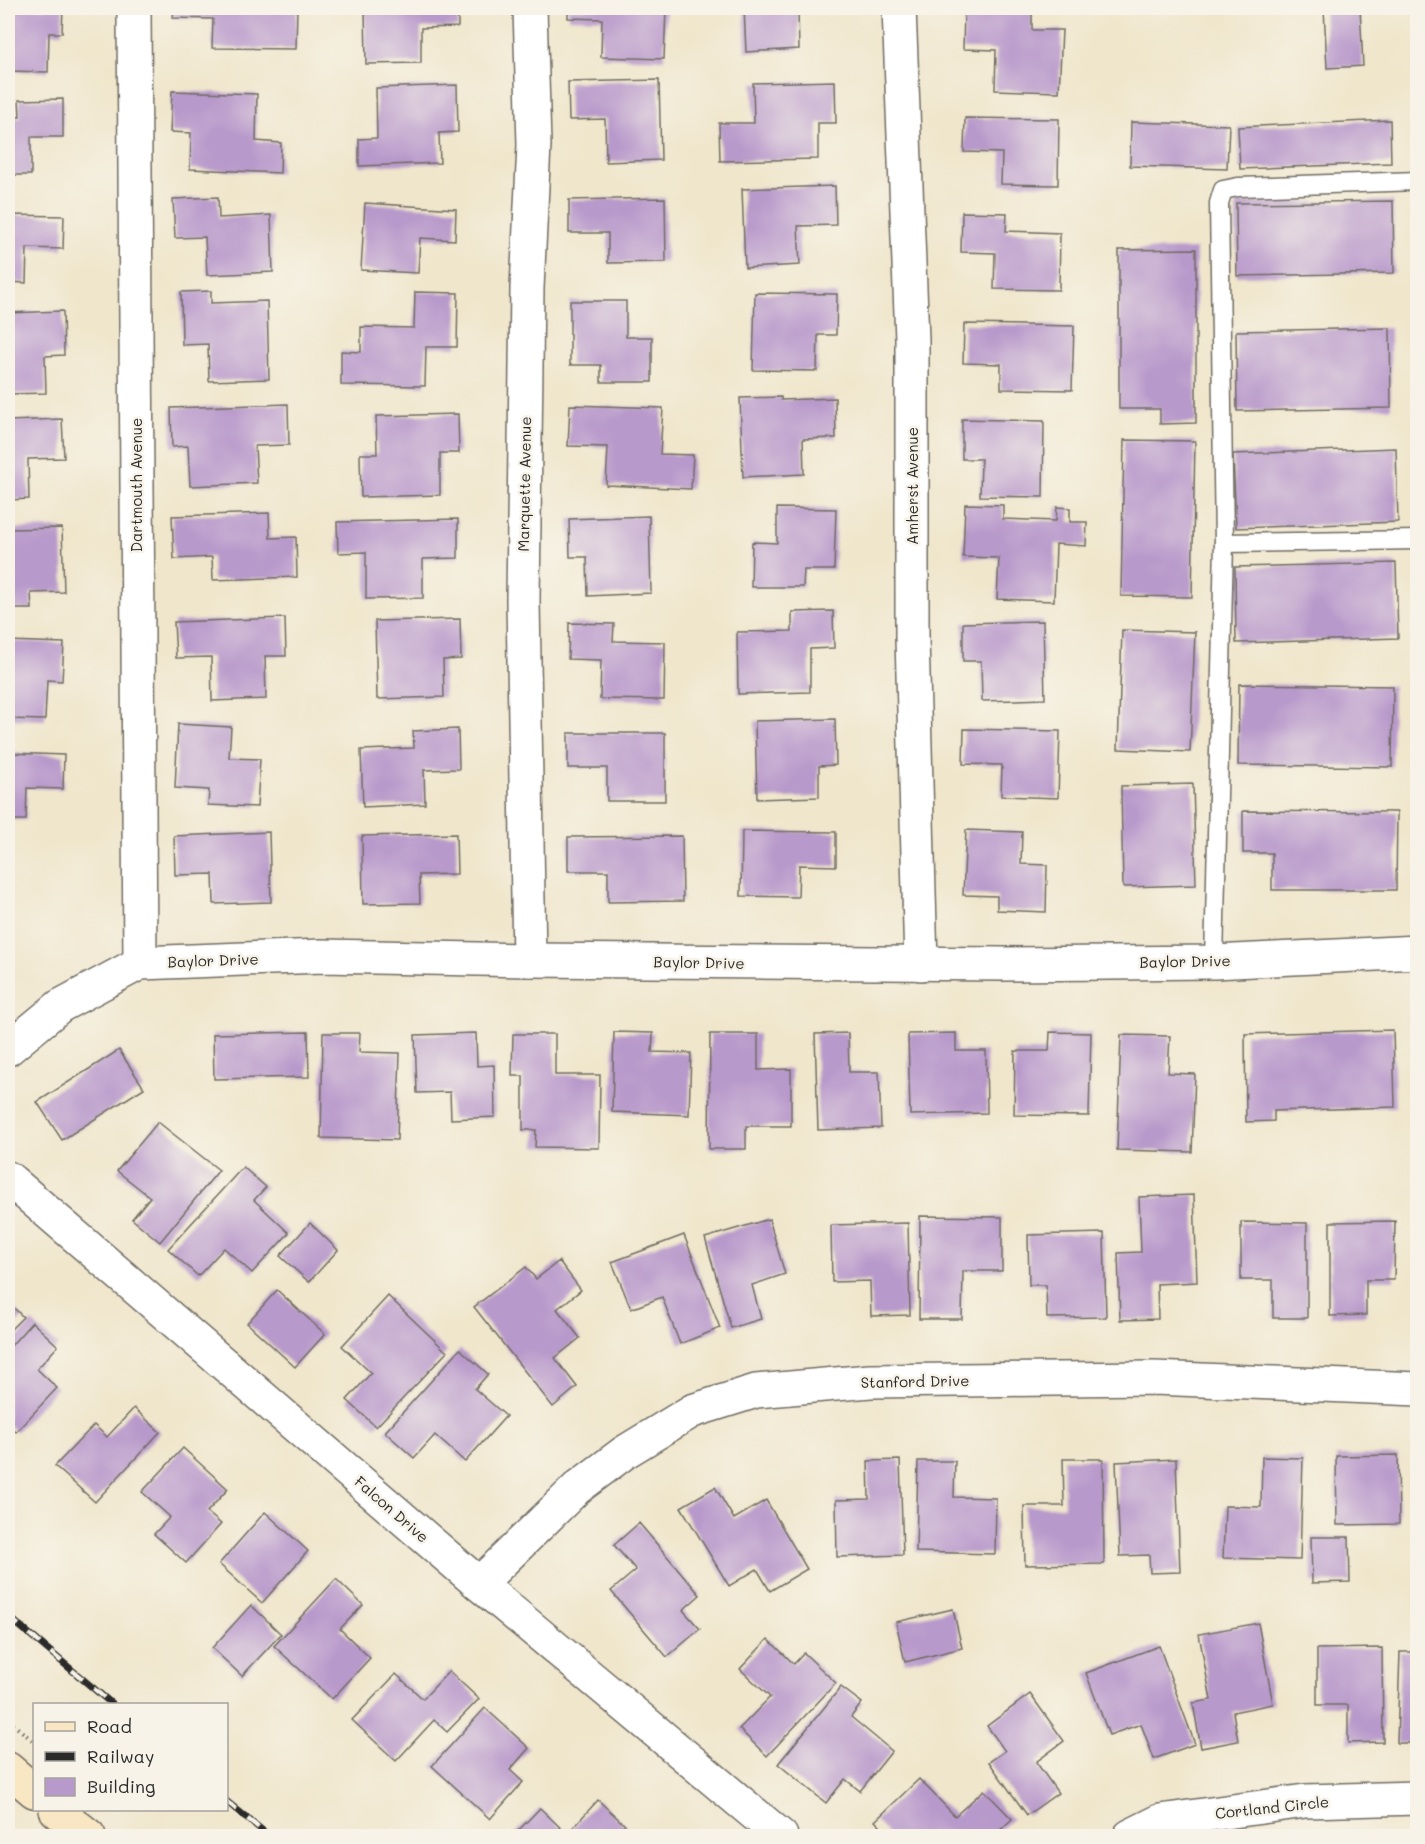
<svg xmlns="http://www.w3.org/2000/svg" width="1425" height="1844" font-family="Mali,sans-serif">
  <rect width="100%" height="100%" fill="#f7f3e8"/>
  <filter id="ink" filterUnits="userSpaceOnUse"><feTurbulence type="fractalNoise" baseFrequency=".0167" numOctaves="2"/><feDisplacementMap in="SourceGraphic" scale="12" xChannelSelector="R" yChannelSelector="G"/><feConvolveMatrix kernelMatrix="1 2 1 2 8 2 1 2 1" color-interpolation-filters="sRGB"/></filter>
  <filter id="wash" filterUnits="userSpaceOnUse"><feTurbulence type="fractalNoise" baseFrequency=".008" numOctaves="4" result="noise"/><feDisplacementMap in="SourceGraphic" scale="24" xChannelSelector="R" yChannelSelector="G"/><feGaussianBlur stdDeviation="1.35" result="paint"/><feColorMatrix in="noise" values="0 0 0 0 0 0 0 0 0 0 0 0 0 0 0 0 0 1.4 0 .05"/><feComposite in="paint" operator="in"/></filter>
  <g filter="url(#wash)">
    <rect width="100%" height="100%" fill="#f0e6cc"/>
    <g id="blocks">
      <!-- building -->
      <g fill="#b899cb">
        <polygon points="8,8 63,8 62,33 49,33 48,72 8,71"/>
        <polygon points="174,8 297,8 296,49 212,48 213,19 173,18"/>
        <polygon points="365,8 458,8 458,27 421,28 421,63 366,64"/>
        <polygon points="568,8 666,8 664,59 601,57 602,19 568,18"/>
        <polygon points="744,8 837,8 837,9 798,11 799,49 746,52"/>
        <polygon points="1324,8 1360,8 1363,66 1327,68"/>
        <polygon points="964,11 1032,13 1032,30 1062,30 1059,92 995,90 996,50 963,49"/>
        <polygon points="659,80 661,160 606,162 605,119 569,120 568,82"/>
        <polygon points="835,81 836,123 818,123 818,159 720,161 719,123 754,123 753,83"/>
        <polygon points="457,85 458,132 439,133 440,163 359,166 359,139 377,138 376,88"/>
        <polygon points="172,91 257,94 256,141 281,143 280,173 190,169 191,133 170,132"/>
        <polygon points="63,99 63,137 31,137 31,175 8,175 8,117 20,117 19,100"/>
        <polygon points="965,118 1059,119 1058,185 1001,184 1002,153 964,152"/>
        <polygon points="1390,120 1391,163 1240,169 1238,127"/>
        <polygon points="1131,122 1229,125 1227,169 1130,166"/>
        <polygon points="835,186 836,225 798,226 800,265 745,268 742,189"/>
        <polygon points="218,197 219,218 271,215 273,272 207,275 205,237 175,238 173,199"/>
        <polygon points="665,198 666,262 608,263 608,233 569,233 569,200"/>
        <polygon points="1393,201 1394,273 1237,276 1236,203"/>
        <polygon points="365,203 456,209 455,240 420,238 418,273 361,270"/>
        <polygon points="962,212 1007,213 1006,231 1060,233 1059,290 994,289 995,253 961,252"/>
        <polygon points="8,215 64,216 63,249 27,248 26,283 8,282"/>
        <polygon points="1196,249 1196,423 1160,424 1160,409 1119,409 1119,250"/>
        <polygon points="211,291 211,303 267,301 269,379 209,381 208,344 182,345 181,292"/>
        <polygon points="415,292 458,293 457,347 426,347 425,386 341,385 341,351 361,352 361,327 414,328"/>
        <polygon points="755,293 837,294 836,335 818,335 817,371 753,370"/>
        <polygon points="570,301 626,301 626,337 652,337 652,382 601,382 601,365 570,365"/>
        <polygon points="63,311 64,355 45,356 46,393 8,394 8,313"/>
        <polygon points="964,324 1074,326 1072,390 1001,389 1001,364 963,363"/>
        <polygon points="1390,328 1391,408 1237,411 1236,331"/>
        <polygon points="781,397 781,400 835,398 836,438 803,439 804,474 743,477 740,398"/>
        <polygon points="288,404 289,445 255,446 257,483 190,486 188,446 172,447 171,408"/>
        <polygon points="570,405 663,408 660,454 693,455 691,489 606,485 608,447 568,446"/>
        <polygon points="458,414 459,453 440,453 440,495 361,497 360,454 377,454 376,416"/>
        <polygon points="62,419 64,458 28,459 29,499 8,500 8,421"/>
        <polygon points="962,419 1044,421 1043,497 980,496 981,459 962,459"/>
        <polygon points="1124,440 1195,441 1192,597 1121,596"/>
        <polygon points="1396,448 1398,522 1236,528 1233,454"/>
        <polygon points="965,504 1003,505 1003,519 1056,521 1057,507 1070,508 1070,522 1087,522 1086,546 1056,544 1054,601 997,599 999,558 963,557"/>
        <polygon points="777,508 836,509 834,570 804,570 803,587 751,587 752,542 777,543"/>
        <polygon points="269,513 270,538 296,537 297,577 213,580 212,557 174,559 172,516"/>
        <polygon points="649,516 651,593 588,596 587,557 570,557 569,519"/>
        <polygon points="458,519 458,558 423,559 423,598 366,599 366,552 338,553 337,522"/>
        <polygon points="62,528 64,592 31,593 32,609 8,609 8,529"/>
        <polygon points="1396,563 1398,638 1236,643 1235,567"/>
        <polygon points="833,611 834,648 810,649 810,692 738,694 737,632 792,631 792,612"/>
        <polygon points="285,618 286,656 265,656 266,699 212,701 211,657 176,658 174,622"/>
        <polygon points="460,619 461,659 443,660 444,697 377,699 375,621"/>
        <polygon points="1043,621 1045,699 982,701 981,661 963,661 963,623"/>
        <polygon points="569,623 614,624 613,641 665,642 664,700 600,699 601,660 568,659"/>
        <polygon points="1122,630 1195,632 1190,752 1118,749"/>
        <polygon points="8,641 64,643 62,681 47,680 45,720 8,719"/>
        <polygon points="1239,684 1393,686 1392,767 1238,765"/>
        <polygon points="835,719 836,765 819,766 819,797 757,799 755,721"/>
        <polygon points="178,724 231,727 229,758 260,759 257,807 208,805 209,790 175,788"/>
        <polygon points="458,729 459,769 424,770 425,804 363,807 361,750 414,748 413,731"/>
        <polygon points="964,729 1060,731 1058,798 1001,796 1002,765 963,764"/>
        <polygon points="568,733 665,733 665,801 607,801 607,768 568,768"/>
        <polygon points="8,753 64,755 63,789 27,788 26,820 8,820"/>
        <polygon points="1193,784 1196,885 1123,887 1121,786"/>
        <polygon points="1243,811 1397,812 1396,890 1272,890 1272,853 1243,853"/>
        <polygon points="966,830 1022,832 1021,864 1047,865 1046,912 997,910 997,896 963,895"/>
        <polygon points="742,831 836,832 836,866 799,865 798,897 741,896"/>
        <polygon points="269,832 271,902 214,904 213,874 175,875 174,836"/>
        <polygon points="456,834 457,874 419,875 420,903 363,904 362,836"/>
        <polygon points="682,836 683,901 608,902 608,871 568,871 568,837"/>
        <polygon points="1393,1030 1395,1107 1274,1111 1274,1121 1246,1122 1245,1034"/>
        <polygon points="308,1032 309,1077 214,1079 213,1034"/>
        <polygon points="614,1032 653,1033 652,1052 691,1053 689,1115 612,1112"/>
        <polygon points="1050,1032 1091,1033 1089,1116 1014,1115 1015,1051 1049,1051"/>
        <polygon points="323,1033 360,1033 359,1052 400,1053 397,1140 321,1138"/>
        <polygon points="476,1033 477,1066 494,1065 495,1117 451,1119 450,1092 417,1093 415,1035"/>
        <polygon points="848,1033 849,1072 879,1072 881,1128 818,1130 815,1034"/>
        <polygon points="956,1033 956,1051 986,1051 987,1113 910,1115 908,1034"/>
        <polygon points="513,1034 555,1034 555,1075 600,1075 599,1148 535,1147 536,1130 523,1130 523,1076 512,1076"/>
        <polygon points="710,1034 758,1034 758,1070 791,1069 791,1126 746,1126 746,1149 709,1149"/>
        <polygon points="1121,1035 1170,1036 1168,1073 1195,1074 1192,1152 1117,1150"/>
        <polygon points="119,1050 144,1088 62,1140 37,1102"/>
        <polygon points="158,1122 219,1170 160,1242 132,1219 150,1197 117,1171"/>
        <polygon points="243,1167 266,1187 254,1200 289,1233 252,1273 224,1248 198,1276 168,1249"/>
        <polygon points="1194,1195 1197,1282 1157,1284 1158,1319 1120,1320 1118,1253 1141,1252 1139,1197"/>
        <polygon points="920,1216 1002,1217 1002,1271 963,1271 962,1319 919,1319"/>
        <polygon points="769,1219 785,1274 752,1285 761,1319 731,1328 705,1238"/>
        <polygon points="1395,1221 1394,1280 1366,1280 1366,1315 1330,1316 1330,1222"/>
        <polygon points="1241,1222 1307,1223 1307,1318 1273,1318 1273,1280 1241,1280"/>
        <polygon points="310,1223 338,1250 309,1282 280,1256"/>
        <polygon points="908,1223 910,1315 871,1316 870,1281 832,1282 831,1225"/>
        <polygon points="1104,1233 1106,1317 1047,1318 1046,1285 1029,1285 1028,1235"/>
        <polygon points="684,1235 720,1328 680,1344 662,1297 631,1309 612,1262"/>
        <polygon points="559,1261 581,1290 557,1309 580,1338 555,1358 577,1387 553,1407 474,1307 526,1267 536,1279"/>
        <polygon points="277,1290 325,1334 295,1367 247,1323"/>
        <polygon points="388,1296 447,1352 376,1427 347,1400 371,1373 342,1346"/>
        <polygon points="8,1302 23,1317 8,1332"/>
        <polygon points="32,1322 58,1346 37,1369 57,1388 16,1432 8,1424 8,1349"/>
        <polygon points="460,1349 488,1374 475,1389 506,1416 465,1462 435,1435 414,1458 385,1432"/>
        <polygon points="134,1408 160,1432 95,1502 55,1466 94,1425 107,1437"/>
        <polygon points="183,1448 228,1489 207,1512 221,1524 186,1563 154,1534 170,1517 142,1492"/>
        <polygon points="1398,1455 1399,1524 1337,1525 1336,1456"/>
        <polygon points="1262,1457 1303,1458 1300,1560 1223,1558 1225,1506 1261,1507"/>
        <polygon points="1063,1459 1103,1459 1104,1564 1025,1565 1024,1506 1064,1506"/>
        <polygon points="1176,1459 1180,1572 1150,1573 1149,1555 1120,1556 1116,1462"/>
        <polygon points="900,1460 903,1555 837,1557 836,1500 869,1499 868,1461"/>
        <polygon points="918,1461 955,1461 954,1497 996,1498 995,1554 916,1552"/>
        <polygon points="715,1487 734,1519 766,1500 807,1569 770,1591 757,1569 729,1586 681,1507"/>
        <polygon points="265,1512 308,1551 262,1603 219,1564"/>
        <polygon points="639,1523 700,1595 683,1610 700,1629 667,1657 611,1591 636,1570 614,1545"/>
        <polygon points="1311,1537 1349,1537 1350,1582 1312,1583"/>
        <polygon points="336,1579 363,1605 340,1629 370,1658 332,1699 274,1646"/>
        <polygon points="251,1605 281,1634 242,1676 212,1648"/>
        <polygon points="953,1609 962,1648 905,1662 896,1622"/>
        <polygon points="1258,1623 1273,1704 1233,1712 1238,1741 1201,1748 1193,1703 1211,1700 1199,1634"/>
        <polygon points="768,1639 794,1664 804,1653 836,1683 767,1756 739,1729 770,1697 740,1669"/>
        <polygon points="1159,1646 1195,1744 1154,1759 1141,1724 1109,1735 1086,1673"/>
        <polygon points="1382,1648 1383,1742 1348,1743 1348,1705 1317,1705 1317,1649"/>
        <polygon points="1400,1652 1418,1652 1418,1743 1397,1743"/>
        <polygon points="449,1671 479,1699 447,1732 434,1720 396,1761 352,1720 396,1674 423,1699"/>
        <polygon points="841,1687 862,1703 851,1717 892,1751 860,1791 845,1779 826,1803 778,1764"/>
        <polygon points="1030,1694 1064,1741 1036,1762 1058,1793 1027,1815 989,1762 1005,1751 987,1726"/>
        <polygon points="485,1708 529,1748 510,1770 523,1782 490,1819 432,1766"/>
        <polygon points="919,1779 955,1816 984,1790 1012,1819 994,1836 890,1836 875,1821"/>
        <polygon points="598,1800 627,1827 619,1836 513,1836 540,1808 567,1834"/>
      </g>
    </g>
  </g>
  <g filter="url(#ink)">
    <use href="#blocks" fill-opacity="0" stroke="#706c63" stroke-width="1.5"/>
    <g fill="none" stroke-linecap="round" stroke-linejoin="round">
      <!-- lane casing -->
      <g stroke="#706c63" stroke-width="21">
        <g id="lane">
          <polyline points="1224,543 1418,540"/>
          <polyline points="1214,962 1224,543 1219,203 1223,190 1238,187 1418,181"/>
        </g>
      </g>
      <!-- street casing -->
      <g stroke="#706c63" stroke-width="36">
        <g id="street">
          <polyline points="134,8 140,963"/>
          <polyline points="899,8 912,339 912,638 921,964"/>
          <polyline points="529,960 523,600 527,288 534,145 530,8"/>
          <polyline points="8,1049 60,1006 140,963 322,956 529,960 1004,964 1214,962 1418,952"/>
          <polyline points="8,1178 479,1584 781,1836"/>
          <polyline points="479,1584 577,1488 625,1452 692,1411 756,1391 870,1381 1154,1378 1418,1389"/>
          <polyline points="1130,1836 1160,1821 1305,1801 1418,1798"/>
        </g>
      </g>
      <!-- secondary casing -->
      <g stroke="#706c63" stroke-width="36">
        <g id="secondary">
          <polyline points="8,1769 34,1791"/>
          <polyline points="56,1810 89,1836"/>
        </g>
      </g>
      <!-- path -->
      <polyline stroke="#706c63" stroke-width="4" stroke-dasharray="1.5 4.5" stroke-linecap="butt" points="8,1720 32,1740"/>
      <!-- lane -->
      <use href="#lane" stroke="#fff" stroke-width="18"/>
      <!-- street -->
      <use href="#street" stroke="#fff" stroke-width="33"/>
      <!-- secondary -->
      <use href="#secondary" stroke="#f9e7c3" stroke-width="33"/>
      <!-- rail casing -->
      <g stroke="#2b2b2b" stroke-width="7">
        <g id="rail">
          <polyline points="8,1616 112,1704"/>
          <polyline points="226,1801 269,1836"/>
        </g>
      </g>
      <!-- rail -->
      <use href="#rail" stroke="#f7f3e8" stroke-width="4.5" stroke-dasharray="14" stroke-linecap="butt"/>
    </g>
  </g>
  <g text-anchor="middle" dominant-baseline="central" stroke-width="5" stroke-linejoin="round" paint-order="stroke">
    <!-- street labels -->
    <g font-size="15" fill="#2b2b2b" stroke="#f7f3e8">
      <text transform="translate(524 484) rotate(-89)">Marquette Avenue</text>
      <text transform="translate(136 485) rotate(-90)">Dartmouth Avenue</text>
      <text transform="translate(912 486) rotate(-90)">Amherst Avenue</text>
      <text transform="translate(213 960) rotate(-2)">Baylor Drive</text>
      <text transform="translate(1185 961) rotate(-1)">Baylor Drive</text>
      <text transform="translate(699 962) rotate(1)">Baylor Drive</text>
      <text transform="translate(915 1381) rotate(-1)">Stanford Drive</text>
      <text transform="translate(392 1509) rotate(41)">Falcon Drive</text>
      <text transform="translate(1272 1807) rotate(-6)">Cortland Circle</text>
    </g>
  </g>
  <!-- margin -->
  <rect width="1425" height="1844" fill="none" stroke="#f7f3e8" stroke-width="30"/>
  <!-- legend -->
  <rect x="33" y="1703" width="195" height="108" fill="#f7f3e8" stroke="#a5a39c" stroke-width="1.5"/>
  <rect x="45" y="1722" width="30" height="9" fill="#f9e7c3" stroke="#a5a39c" stroke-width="1.5"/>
  <text x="87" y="1733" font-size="18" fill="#2b2b2b">Road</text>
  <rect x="45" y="1752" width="30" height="9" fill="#2b2b2b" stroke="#a5a39c" stroke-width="1.5"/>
  <text x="87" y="1763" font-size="18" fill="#2b2b2b">Railway</text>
  <rect x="45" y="1778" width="30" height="18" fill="#b899cb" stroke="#a5a39c" stroke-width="1.5"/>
  <text x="87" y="1793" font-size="18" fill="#2b2b2b">Building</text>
</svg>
